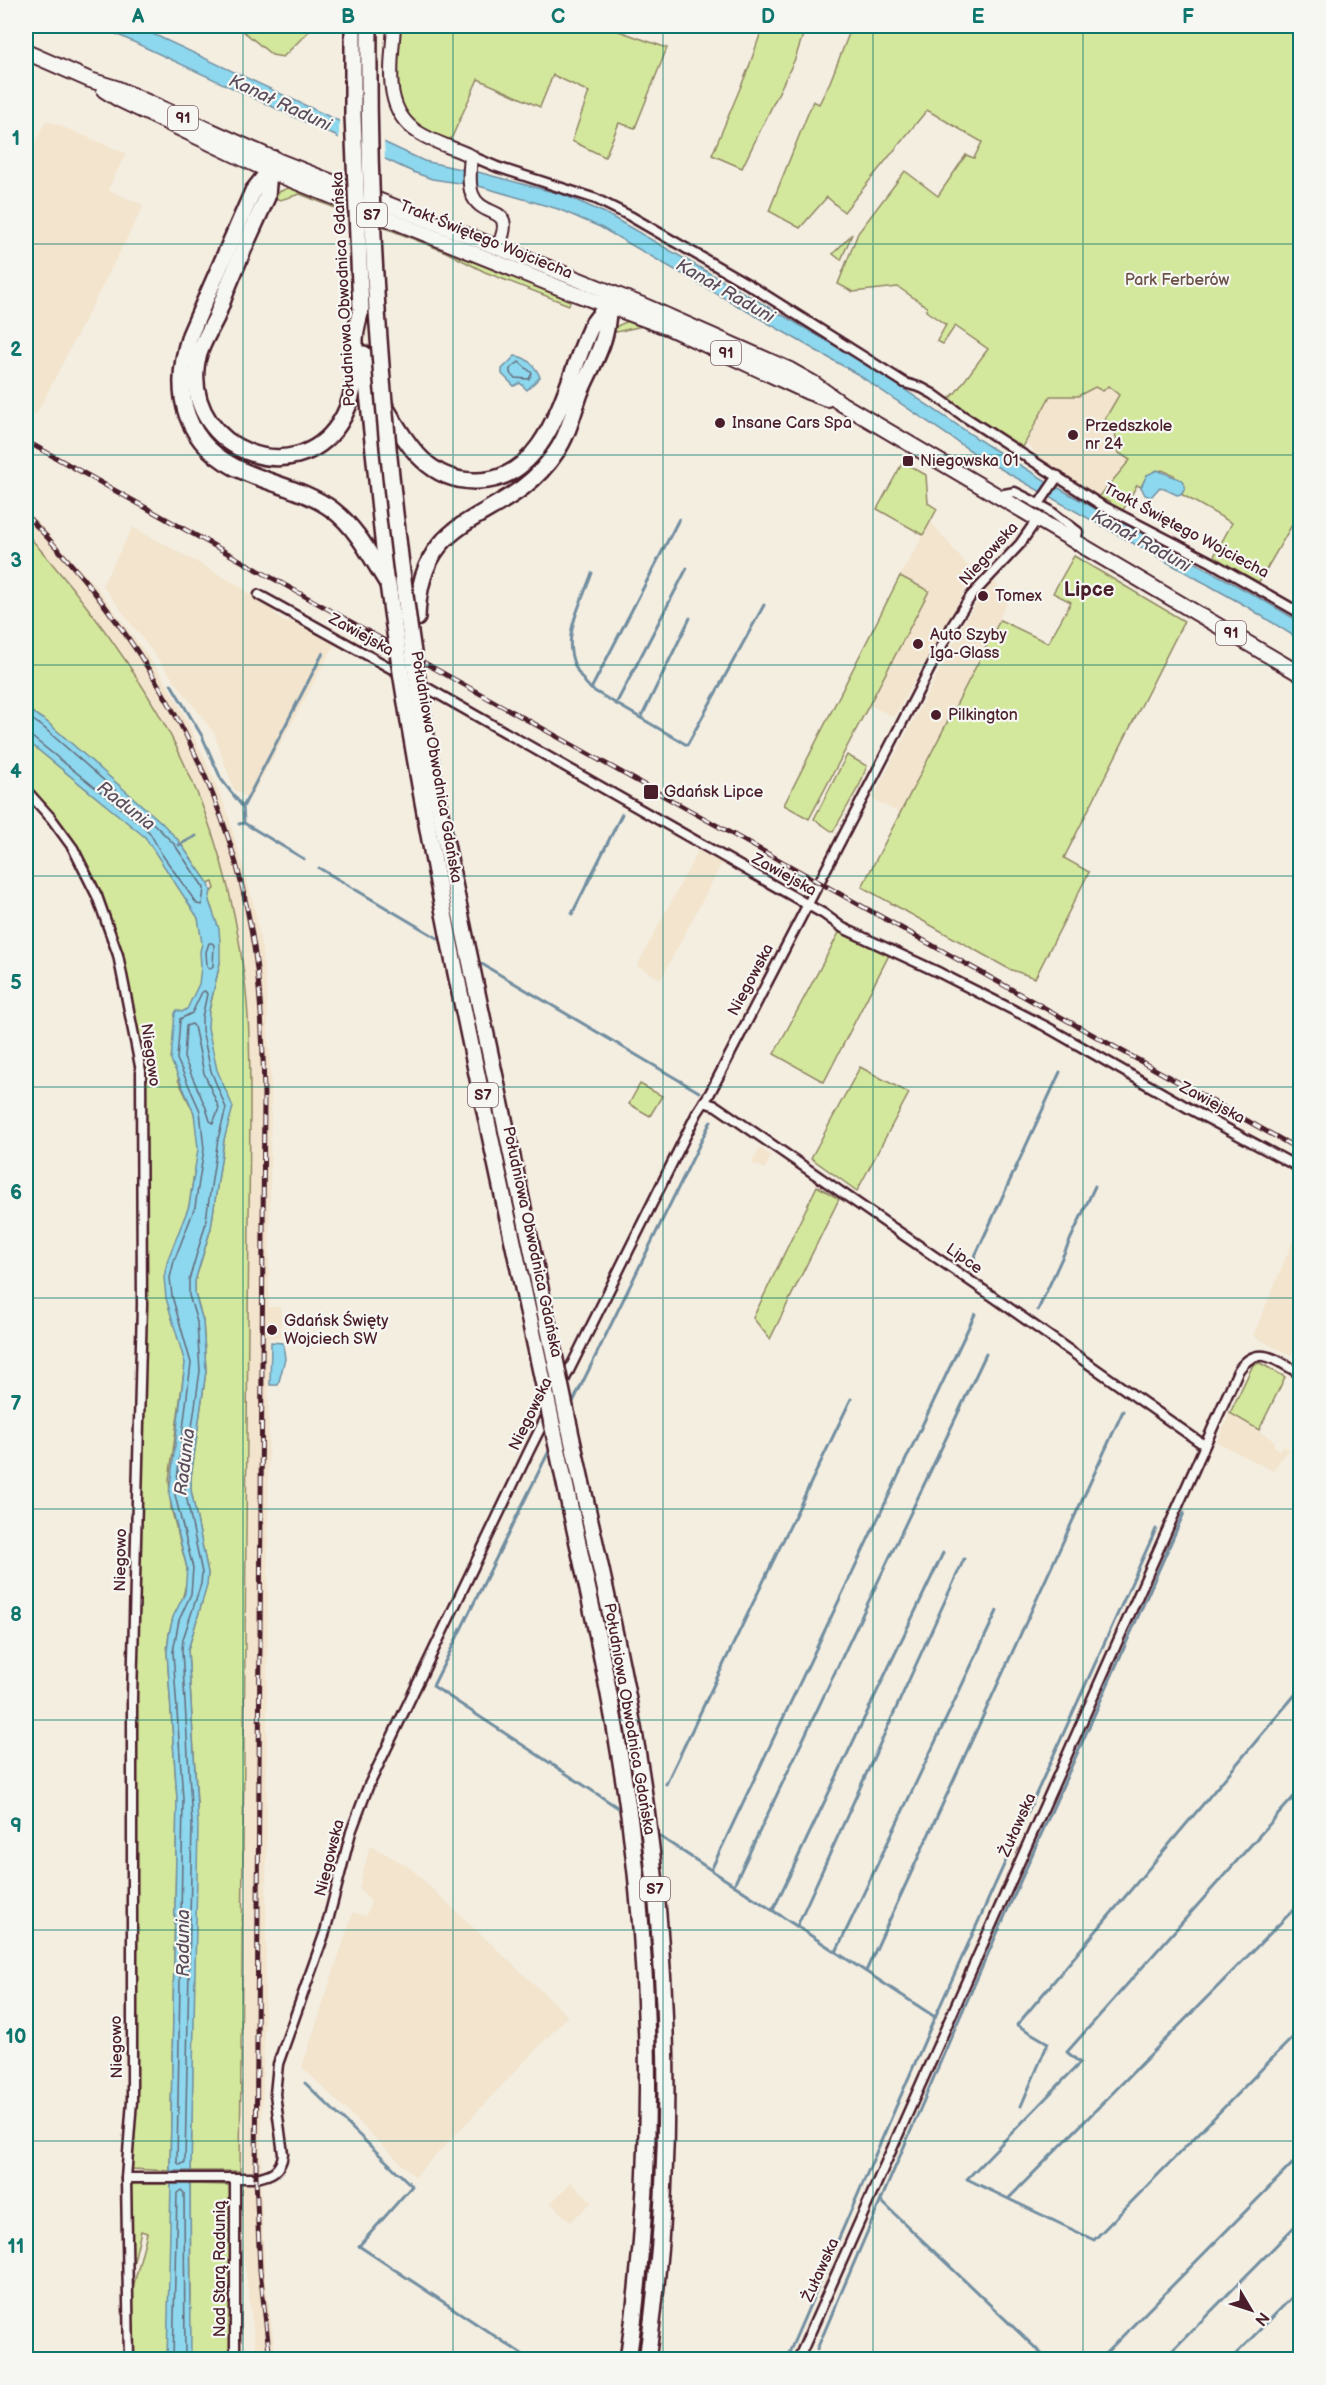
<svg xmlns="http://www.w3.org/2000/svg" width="1326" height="2385" font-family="'Balsamiq Sans',sans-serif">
  <rect width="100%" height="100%" fill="#f4eee1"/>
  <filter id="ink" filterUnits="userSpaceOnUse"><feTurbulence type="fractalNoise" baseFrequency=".0167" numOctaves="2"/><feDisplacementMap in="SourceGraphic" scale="12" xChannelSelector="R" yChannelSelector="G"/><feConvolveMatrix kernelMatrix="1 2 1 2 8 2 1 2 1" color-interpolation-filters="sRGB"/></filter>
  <g filter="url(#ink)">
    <!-- built -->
    <g fill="#f2e4cd">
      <polygon points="46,120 126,153 108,190 144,205 36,415 26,410 26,161"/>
      <polygon points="1108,386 1119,395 1114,427 1119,453 1130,460 1098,498 1077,482 1034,457 1033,448 1026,444 1050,396 1078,396 1095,387"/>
      <polygon points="26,509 99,590 158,670 178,703 213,776 228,814 253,901 260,938 266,983 271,1079 269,1307 281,1307 281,1338 269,1338 266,1948 261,2171 240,2171 250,1112 249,1022 244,974 231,898 209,824 196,788 60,573 26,533"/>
      <polygon points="931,522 974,574 894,717 869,705 929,592 900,576"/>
      <polygon points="133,527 238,585 261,603 274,609 274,613 284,622 296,621 336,642 250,799 234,790 214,733 102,585"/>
      <polygon points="993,580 1001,590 1011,595 900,813 872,799 968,616"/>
      <polygon points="698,851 722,863 661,979 637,966"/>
      <polygon points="760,1148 771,1156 765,1169 752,1163"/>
      <polygon points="1300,1224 1300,1354 1293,1351 1291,1356 1253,1336"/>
      <polygon points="1230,1413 1275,1441 1273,1445 1279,1450 1283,1446 1288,1449 1273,1471 1217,1442"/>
      <polygon points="370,1845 409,1867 568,2016 415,2177 302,2067 353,1912 366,1916 371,1902 359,1888"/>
      <polygon points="571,2182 592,2202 570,2222 551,2203"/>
      <polygon points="241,2185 261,2185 265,2276 276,2359 257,2359 243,2252"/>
    </g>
    <!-- green -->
    <g fill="#d4e89d" stroke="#8f8464" stroke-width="1.5">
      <polygon points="237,26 314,26 283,57 272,55"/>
      <path d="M 398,26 L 618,26 L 616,30 L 667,48 L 635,128 L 619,123 L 605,157 L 572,141 L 589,92 L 553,75 L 540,107 L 478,79 L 452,137 L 447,141 C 434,135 421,129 411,119 C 389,97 396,54 398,26 Z"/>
      <polygon points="763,26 806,26 795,59 742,168 712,155 749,67"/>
      <polygon points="852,26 1300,26 1300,520 1296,518 1259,582 1213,558 1232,523 1181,494 1183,492 1174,475 1162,470 1147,475 1141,487 1137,485 1122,512 1111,506 1110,501 1098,498 1130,460 1119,453 1114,427 1105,419 1119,395 1108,386 1103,391 1095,387 1078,396 1050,396 1022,449 948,400 956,392 988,349 955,326 943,344 937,341 946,325 926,311 927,307 898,287 853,292 838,284 858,233 905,171 938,196 966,155 974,158 982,142 927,110 844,212 827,197 800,228 769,211 813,101 819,104 830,82"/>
      <polygon points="290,187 571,300 569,305 485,272 446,252 300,194 280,200 274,197 279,192"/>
      <polygon points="852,234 841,260 833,254"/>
      <polygon points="628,321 631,321 647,325 616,332 613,331 617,326"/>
      <polygon points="903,462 926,475 928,503 937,509 923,535 877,509"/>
      <path d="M 26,533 C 144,667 222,794 244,975 C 250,1020 250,1066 250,1112 L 240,2171 L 191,2171 L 197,1803 L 188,1650 L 207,1585 L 208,1573 L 191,1490 L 191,1478 L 206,1371 L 203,1321 L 195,1294 L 195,1281 L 211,1228 L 224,1140 L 195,1073 L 220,963 L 212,909 L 209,901 L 210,892 L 215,889 L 213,882 L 208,884 L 178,840 L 47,722 L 26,708 Z"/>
      <polygon points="1074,556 1184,621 1064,858 1089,872 1035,978 1009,969 862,887 1000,620 1048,643 1071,602 1053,593"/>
      <polygon points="900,576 929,591 809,819 784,805"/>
      <polygon points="26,740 105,804 129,817 171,857 198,918 207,951 178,1080 194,1113 198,1134 202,1140 194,1174 189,1206 182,1232 185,1364 169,1480 171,1508 187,1568 187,1580 181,1604 173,1618 169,1634 167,1652 177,1799 170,2171 132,2169 135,2098 135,1665 143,1330 136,1042 96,888 26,787"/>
      <polygon points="847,755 867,766 860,784 833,832 814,819"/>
      <polygon points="840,931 889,955 824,1082 774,1054"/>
      <polygon points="860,1067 909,1093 857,1191 811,1158"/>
      <polygon points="640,1084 662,1096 650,1116 629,1104"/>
      <polygon points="817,1186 839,1199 770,1339 753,1318"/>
      <polygon points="1260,1363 1285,1377 1259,1430 1230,1413 1253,1365"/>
      <polygon points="130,2184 171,2184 172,2192 170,2359 131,2359 131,2286 134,2284 147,2233 141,2231 130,2278"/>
      <polygon points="190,2184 230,2185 231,2359 187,2360 191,2298"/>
    </g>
    <!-- water -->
    <g fill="#8dd8ee" stroke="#728ea0" stroke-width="1.5">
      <polygon points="99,26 136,26 424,161 465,170 465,184 432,179 413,172"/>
      <polygon points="474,171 564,195 605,213 862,361 987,445 1048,482 1041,492 980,457 857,374 600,227 558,209 475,185"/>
      <path d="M 515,356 C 526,356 536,367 540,377 L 527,390 L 520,383 L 514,386 L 502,374 L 502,369 Z"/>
      <polygon points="1157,470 1182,480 1185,488 1181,494 1177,495 1160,487 1151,497 1145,495 1141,487 1147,475"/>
      <path d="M 1057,487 C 1137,533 1221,574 1300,622 L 1300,640 L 1246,606 L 1050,497 Z"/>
      <polygon points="26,708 47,722 161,822 178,840 209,884 211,891 209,901 219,929 220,943 220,963 209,1010 208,1028 217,1070 233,1107 224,1140 211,1228 195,1281 195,1294 203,1321 206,1371 191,1477 191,1490 208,1573 207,1585 188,1650 198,1825 191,2171 170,2171 177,1799 167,1652 169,1634 173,1617 185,1593 187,1568 169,1495 185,1363 166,1298 164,1277 168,1259 189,1206 198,1149 194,1113 171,1060 175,1013 177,1010 182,1012 187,1009 199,984 201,967 200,951 202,944 198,918 145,837 26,740"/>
      <polygon points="271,1342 283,1343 285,1359 278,1385 270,1385"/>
      <polygon points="171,2184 190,2184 191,2359 167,2360"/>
    </g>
    <!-- pier -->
    <polygon fill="#f4eee1" points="339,117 384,139 385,163 339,140"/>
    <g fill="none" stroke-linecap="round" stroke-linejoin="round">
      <!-- shore -->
      <g stroke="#656979" stroke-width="1.5">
        <polygon points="519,362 532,373 529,379 515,378 510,373 510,369"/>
        <polyline points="26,715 43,727 157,827 174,844 204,888 202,905 197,904 161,853 150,833 142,825 32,737 26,736"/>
        <polygon points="209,943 212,943 214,945 213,966 210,969 207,966 206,952"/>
        <polygon points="202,992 205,991 207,994 202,1018 202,1030 211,1071 226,1108 218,1139 205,1226 189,1280 189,1295 197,1322 200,1371 185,1477 185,1490 202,1573 201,1584 183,1639 182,1650 192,1824 185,2162 180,2165 177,2162 183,1799 173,1652 179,1620 191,1594 193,1568 175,1495 191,1363 172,1296 170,1278 174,1261 195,1207 204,1149 200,1111 177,1059 180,1019 192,1013"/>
        <polygon points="192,1024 194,1026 204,1073 219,1108 213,1123 210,1121 206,1108 184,1058 186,1026"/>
        <polyline points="173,2360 177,2193 181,2190 184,2193 185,2360"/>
      </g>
      <!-- stream -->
      <g stroke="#728ea0" stroke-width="3">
        <path d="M 592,573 C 576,617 553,650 591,689 L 687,745 L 764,605"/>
        <polyline points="171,684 202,736 221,779 242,806"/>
        <polyline points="591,689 679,519"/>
        <polyline points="616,704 687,568"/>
        <polyline points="641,718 690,618"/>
        <polyline points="244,823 304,859"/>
        <polyline points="239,824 244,823 243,807 323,653"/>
        <polyline points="179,845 196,836"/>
        <polyline points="319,868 444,942"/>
        <polyline points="572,914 622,814"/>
        <polyline points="475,960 699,1092"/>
        <polyline points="970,1267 1060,1072"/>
        <polyline points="1038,1310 1095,1186"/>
        <polyline points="571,1406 711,1121"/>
        <polyline points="551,1447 433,1686 623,1811"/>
        <polyline points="666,1784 851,1399"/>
        <polyline points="1300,1790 1067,2052 1080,2063 967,2179 1094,2240 1300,2030"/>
        <polyline points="653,1832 935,2017"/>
        <polyline points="711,1870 975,1314"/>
        <polyline points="734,1885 986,1354"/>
        <polyline points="773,1910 943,1553"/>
        <polyline points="797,1926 964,1559"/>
        <polyline points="836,1952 997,1611"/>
        <polyline points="866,1971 1123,1411"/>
        <polyline points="305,2083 412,2186 359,2246 531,2360"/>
        <polyline points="1021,2106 1048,2043 1017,2025 1300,1689"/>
        <polyline points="1009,2198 1300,1903"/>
        <polyline points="881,2201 1048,2360"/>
        <polyline points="817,2349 955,2028 1184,1513"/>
        <polyline points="786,2360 935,2017 1156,1529"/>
        <polyline points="1099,2360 1300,2156"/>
        <polyline points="1163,2360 1300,2221"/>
        <polyline points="1230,2360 1300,2289"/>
        <polyline points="1294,2360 1300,2353"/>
      </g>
      <!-- street casing -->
      <g stroke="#4a1f2b" stroke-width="13">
        <g id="street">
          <polyline points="471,156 497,167 596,199 630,216 751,286 905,383 922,388 933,394 962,415 1101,505 1211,562 1300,613"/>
          <polyline points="999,495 1015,492 1027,498 1049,510 1078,532 1076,541"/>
          <polyline points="1039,504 1058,476"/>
          <polyline points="259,595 403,675"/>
          <polyline points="417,682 824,914 843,928 940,973 1045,1026 1190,1109 1300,1168"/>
          <polyline points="26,790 51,818 73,848 97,896 118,955 141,1071 142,1305 132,1697 132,2101 126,2178 129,2360"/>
          <polyline points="704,1102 716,1106 995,1298 1204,1445"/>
          <path d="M 126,2178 L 256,2178 C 271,2175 281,2171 283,2154 L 275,2094 L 278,2064 L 325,1932 L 351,1832 L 368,1787 L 529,1451 L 697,1113 L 710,1093 L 952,626 L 971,596 L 1020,544 L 1038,518"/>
          <polyline points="235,2178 235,2360"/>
          <path d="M 798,2360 L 1238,1371 C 1257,1342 1278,1361 1300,1374"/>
        </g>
      </g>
      <!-- secondary casing -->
      <g stroke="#4a1f2b" stroke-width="16">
        <path id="secondary" d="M 394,26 C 392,63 381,110 419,133 C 435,143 454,148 471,156 C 470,167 468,183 472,194 C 482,221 518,202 498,247"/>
      </g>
      <!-- primary casing -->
      <g stroke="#4a1f2b" stroke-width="18">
        <g id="primary">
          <polyline points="26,52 90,80 116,88 274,159 640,304 790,370 813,383 842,404 1300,674"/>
          <polyline points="104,90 120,100 269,171 568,291 669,328 808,392 827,399"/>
        </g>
      </g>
      <!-- highway casing -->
      <g stroke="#4a1f2b" stroke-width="20">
        <g id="highway">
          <path d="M 274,159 L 269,171 L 253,191 L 190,335 C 171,394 184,446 245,472 C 275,485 307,491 333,510 C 358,529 372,559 388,584"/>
          <path d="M 269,171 L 267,197 C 256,222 244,246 234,272 C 227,287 222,303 216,318 C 208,334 197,351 196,369 C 189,450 295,491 339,424 C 357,397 355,370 355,340 C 355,330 359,319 361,309"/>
          <polyline points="364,354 387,578"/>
          <path d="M 384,405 C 406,441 425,480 474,481 C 551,483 565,380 591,327 C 595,319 602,312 608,306"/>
          <path d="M 417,618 C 420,504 506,528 556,452 C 568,435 573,413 580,393 C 588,373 602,351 606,329 C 608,317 608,306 612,294"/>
          <path d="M 569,1426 C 595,1546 625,1666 643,1788 C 671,1976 674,2171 647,2360"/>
          <path d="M 553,1428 C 581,1559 612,1690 630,1822 C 653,2000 654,2183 628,2360"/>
        </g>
      </g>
      <!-- street -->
      <use href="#street" stroke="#f6f6f2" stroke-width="8"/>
      <!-- secondary -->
      <use href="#secondary" stroke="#f6f6f2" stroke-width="12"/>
      <!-- primary -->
      <use href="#primary" stroke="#f6f6f2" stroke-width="14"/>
      <!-- highway -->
      <use href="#highway" stroke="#f6f6f2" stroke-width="15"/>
      <!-- rail casing -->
      <g stroke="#4a1f2b" stroke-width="5">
        <g id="rail">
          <polyline points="26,441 1300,1150"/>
          <path d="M 26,515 C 138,629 223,770 251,929 C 261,984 263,1040 264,1096 L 256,2178 L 260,2270 L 270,2360"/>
        </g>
      </g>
      <!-- rail -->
      <use href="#rail" stroke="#f6f6f2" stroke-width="3" stroke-dasharray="9" stroke-linecap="butt"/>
      <!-- highway-bridge casing -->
      <g stroke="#4a1f2b" stroke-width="20" stroke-linecap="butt">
        <g id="highway-bridge">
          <polyline points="353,26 353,115 361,309"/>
          <path d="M 369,26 C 367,268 388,510 428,749 C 443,836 462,921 480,1007 C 510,1147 540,1286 569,1426"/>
          <path d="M 388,584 C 427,868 494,1148 553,1428"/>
        </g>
      </g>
      <!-- highway-bridge -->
      <use href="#highway-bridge" stroke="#f6f6f2" stroke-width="15"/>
    </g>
  </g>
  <!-- grid -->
  <path fill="none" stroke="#0f766e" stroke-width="1.5" stroke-opacity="0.55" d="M 243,26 L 243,2360M 453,26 L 453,2360M 663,26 L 663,2360M 873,26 L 873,2360M 1083,26 L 1083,2360M 26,244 L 1300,244M 26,455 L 1300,455M 26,665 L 1300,665M 26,876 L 1300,876M 26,1087 L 1300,1087M 26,1298 L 1300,1298M 26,1509 L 1300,1509M 26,1720 L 1300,1720M 26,1930 L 1300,1930M 26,2141 L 1300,2141"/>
  <!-- markers -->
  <g fill="#4a1f2b" stroke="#f6f6f2" stroke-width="2">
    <circle cx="720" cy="423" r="6"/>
    <circle cx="1073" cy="435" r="6"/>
    <rect x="902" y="455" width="12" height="12" rx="3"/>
    <circle cx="983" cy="596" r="6"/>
    <circle cx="918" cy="644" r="6"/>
    <circle cx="936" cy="715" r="6"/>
    <rect x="643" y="784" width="16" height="16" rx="3"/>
    <circle cx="272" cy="1330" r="6"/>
  </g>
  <g text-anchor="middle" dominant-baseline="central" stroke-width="4.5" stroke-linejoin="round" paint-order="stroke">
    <!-- shield labels -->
    <g fill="#f6f6f2" stroke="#7e6067" stroke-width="1.5">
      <rect x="168" y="106" width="30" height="24" rx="4.5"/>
      <rect x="357" y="203" width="30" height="24" rx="4.5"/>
      <rect x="711" y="341" width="30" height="24" rx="4.5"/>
      <rect x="1216" y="621" width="30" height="24" rx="4.5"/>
      <rect x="468" y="1083" width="30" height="24" rx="4.5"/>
      <rect x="640" y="1877" width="30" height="24" rx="4.5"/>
    </g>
    <g font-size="15" font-weight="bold" fill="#4a1f2b">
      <text x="183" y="118">91</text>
      <text x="372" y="215">S7</text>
      <text x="726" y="353">91</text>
      <text x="1231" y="633">91</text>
      <text x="483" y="1095">S7</text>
      <text x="655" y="1889">S7</text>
    </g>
    <!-- street labels -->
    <g font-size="16" fill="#4a1f2b" stroke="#f6f6f2">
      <text transform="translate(486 240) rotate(22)">Trakt Świętego Wojciecha</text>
      <text transform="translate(344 289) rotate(-93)">Południowa Obwodnica Gdańska</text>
      <text transform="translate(1186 531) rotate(28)">Trakt Świętego Wojciecha</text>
      <text transform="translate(989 554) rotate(-48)">Niegowska</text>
      <text transform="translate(361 635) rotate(29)">Zawiejska</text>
      <text transform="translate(436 767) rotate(80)">Południowa Obwodnica Gdańska</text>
      <text transform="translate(784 875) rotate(29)">Zawiejska</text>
      <text transform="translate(751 980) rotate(-62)">Niegowska</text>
      <text transform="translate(150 1055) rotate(82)">Niegowo</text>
      <text transform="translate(1212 1103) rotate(28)">Zawiejska</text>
      <text transform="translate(532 1242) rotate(78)">Południowa Obwodnica Gdańska</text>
      <text transform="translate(964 1259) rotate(35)">Lipce</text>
      <text transform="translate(531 1414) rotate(-64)">Niegowska</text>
      <text transform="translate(121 1560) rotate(-89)">Niegowo</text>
      <text transform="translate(629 1719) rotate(80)">Południowa Obwodnica Gdańska</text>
      <text transform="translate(1018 1825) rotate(-66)">Żuławska</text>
      <text transform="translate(330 1858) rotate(-76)">Niegowska</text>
      <text transform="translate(117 2047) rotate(-91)">Niegowo</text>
      <text transform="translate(220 2269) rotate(-90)">Nad Starą Radunią</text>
      <text transform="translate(821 2270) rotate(-66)">Żuławska</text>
    </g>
    <!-- park labels -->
    <g font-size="16" fill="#6c5148" stroke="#f6f6f2">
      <text x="1177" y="280">Park Ferberów</text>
    </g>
    <!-- poi labels -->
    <g font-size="16" fill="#4a1f2b" stroke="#f6f6f2" text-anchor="start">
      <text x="732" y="423">Insane Cars Spa</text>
      <text x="1085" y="426">Przedszkole<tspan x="1085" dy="18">nr 24</tspan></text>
      <text x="920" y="461">Niegowska 01</text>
      <text x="995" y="596">Tomex</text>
      <text x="930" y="635">Auto Szyby<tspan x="930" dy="18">Iga-Glass</tspan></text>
      <text x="948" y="715">Pilkington</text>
      <text x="664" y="792">Gdańsk Lipce</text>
      <text x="284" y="1321">Gdańsk Święty<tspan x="284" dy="18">Wojciech SW</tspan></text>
    </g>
    <!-- water labels -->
    <g font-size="18" font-style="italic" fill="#5b4d5c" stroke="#f6f6f2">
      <text transform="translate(280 103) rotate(25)">Kanał Raduni</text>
      <text transform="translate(725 291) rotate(30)">Kanał Raduni</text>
      <text transform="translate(1141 541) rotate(29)">Kanał Raduni</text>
      <text transform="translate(126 806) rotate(38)">Radunia</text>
      <text transform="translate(185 1462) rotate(-83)">Radunia</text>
      <text transform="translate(183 1943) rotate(-90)">Radunia</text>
    </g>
    <!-- quarter labels -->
    <g font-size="20" font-weight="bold" fill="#4a1f2b" stroke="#f6f6f2">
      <text x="1089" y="590">Lipce</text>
    </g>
  </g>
  <!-- margin -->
  <rect width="1326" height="2385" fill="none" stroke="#f6f6f2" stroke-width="66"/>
  <!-- north arrow -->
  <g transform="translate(1251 2310) rotate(129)" stroke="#f6f6f2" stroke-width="4.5" paint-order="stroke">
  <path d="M0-4.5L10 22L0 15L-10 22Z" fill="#4a1f2b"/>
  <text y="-9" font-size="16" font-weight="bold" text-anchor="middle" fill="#4a1f2b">N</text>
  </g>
  <rect x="33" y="33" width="1260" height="2319" fill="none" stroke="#0f766e" stroke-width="2"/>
  <g font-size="20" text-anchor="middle" font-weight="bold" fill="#0f766e">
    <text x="138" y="23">A</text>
    <text x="348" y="23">B</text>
    <text x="558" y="23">C</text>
    <text x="768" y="23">D</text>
    <text x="978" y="23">E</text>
    <text x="1188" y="23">F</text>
    <text x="16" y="145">1</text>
    <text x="16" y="356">2</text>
    <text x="16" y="567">3</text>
    <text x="16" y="778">4</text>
    <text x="16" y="989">5</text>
    <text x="16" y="1199">6</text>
    <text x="16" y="1410">7</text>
    <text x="16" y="1621">8</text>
    <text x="16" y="1832">9</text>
    <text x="16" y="2043">10</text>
    <text x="16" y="2253">11</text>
  </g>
</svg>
